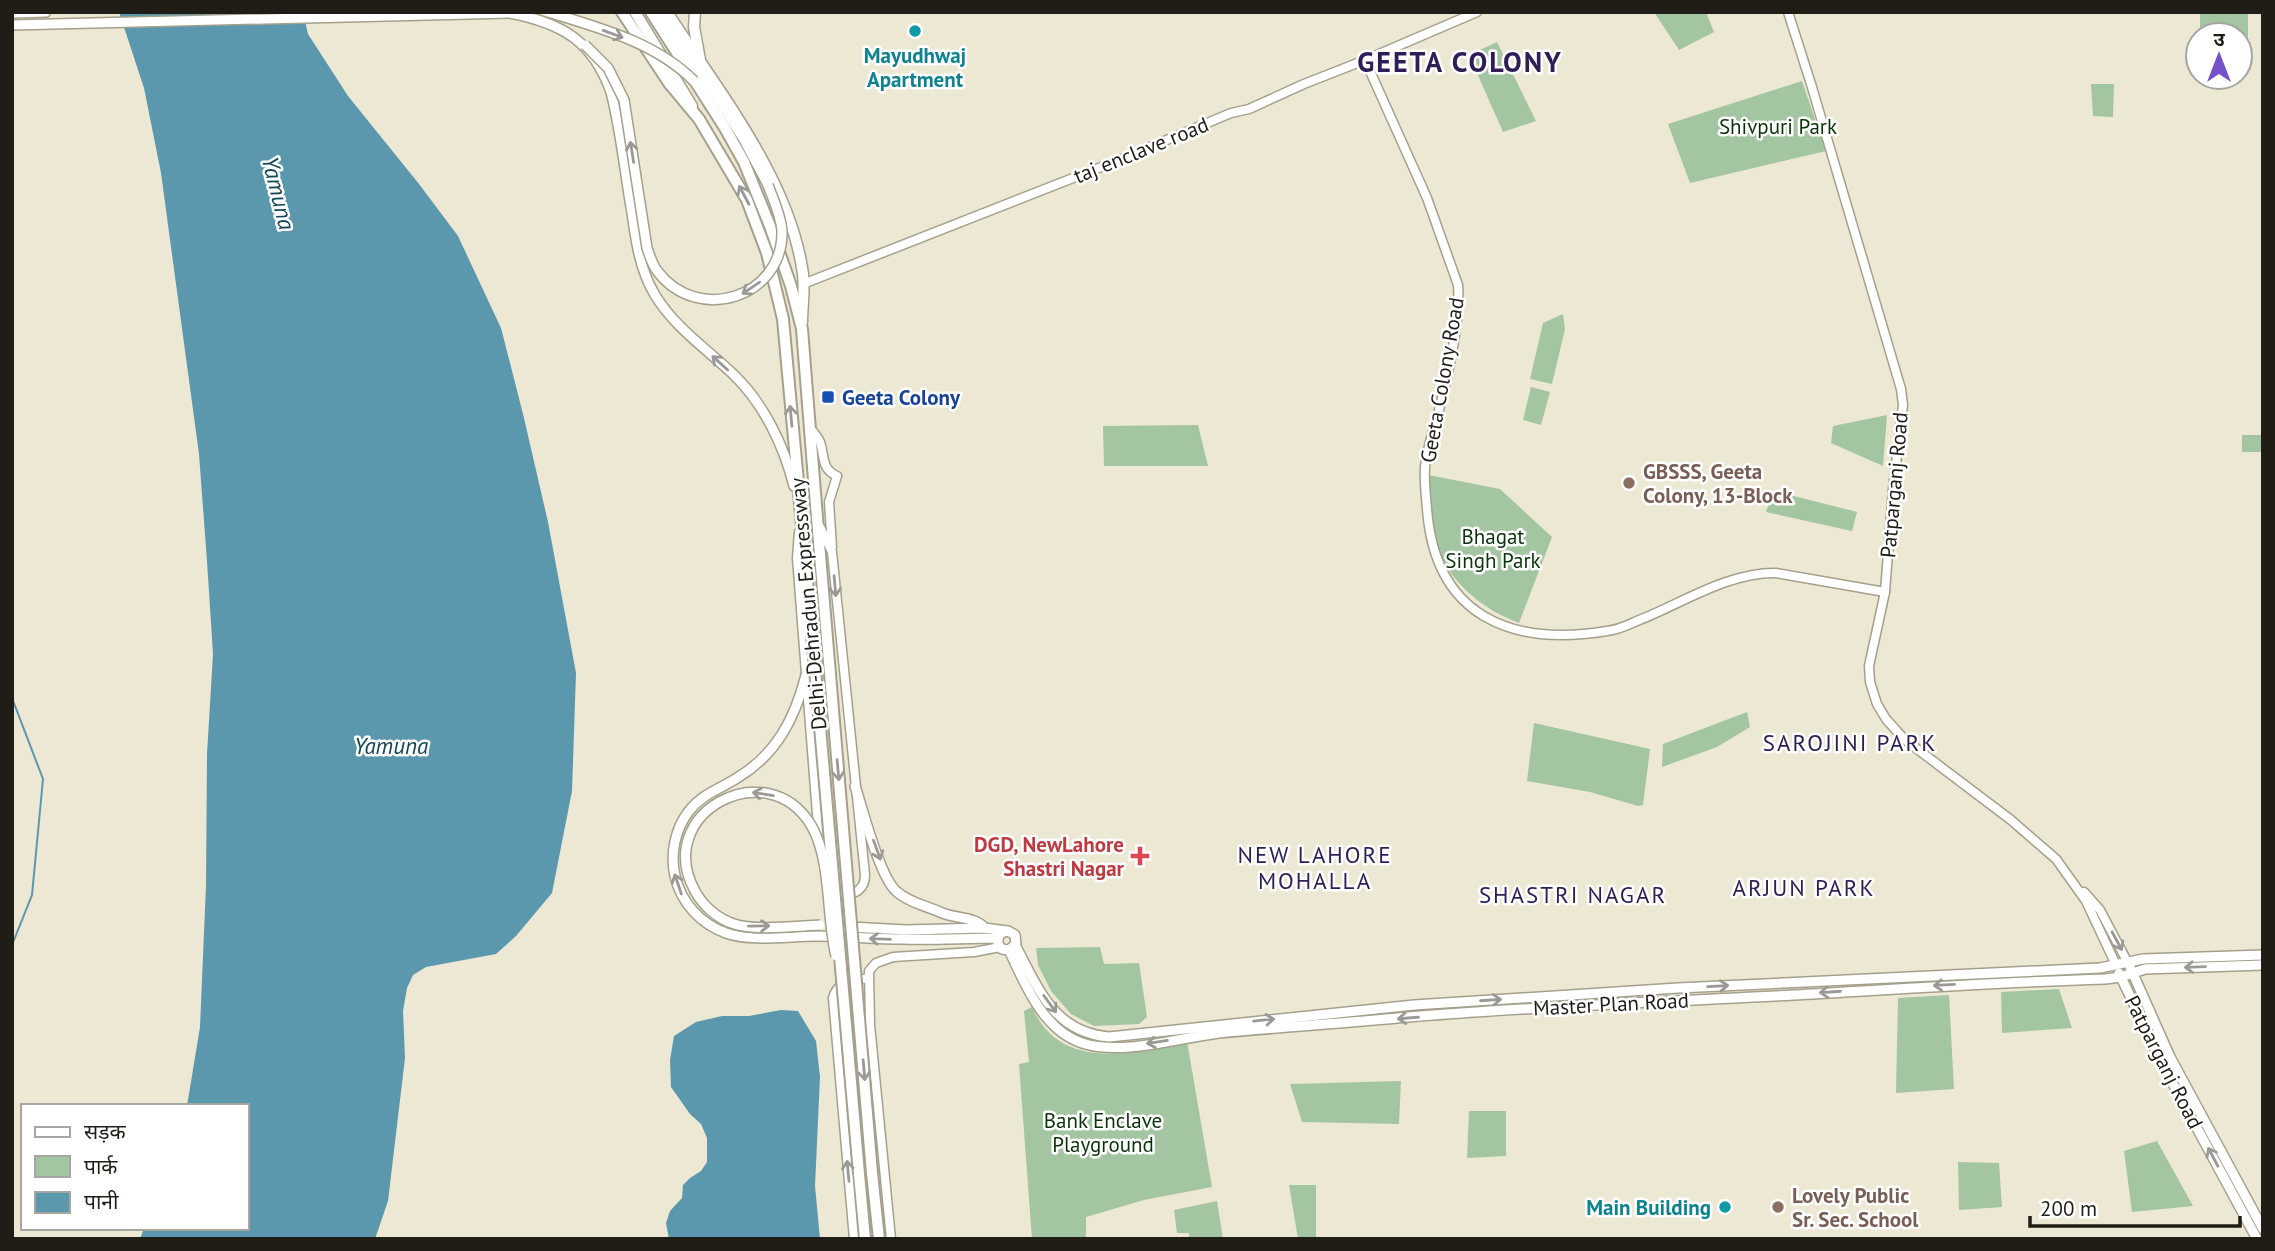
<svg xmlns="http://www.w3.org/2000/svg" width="2275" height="1251" font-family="'PT Sans','Noto Sans Devanagari',sans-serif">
  <rect width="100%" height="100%" fill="#ece8d3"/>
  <!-- green -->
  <g fill="#a4c5a2">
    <polygon points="1654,12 1706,12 1714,32 1679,50"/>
    <polygon points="2200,12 2248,12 2248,41 2240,41 2240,35 2200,35"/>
    <polygon points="1497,42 1536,121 1503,132 1469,55"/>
    <polygon points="1802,81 1826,151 1690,183 1668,124"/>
    <polygon points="2091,84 2114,84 2113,117 2093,116"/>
    <polygon points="1563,314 1565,329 1552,384 1530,379 1543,323"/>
    <polygon points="1531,387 1550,392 1541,425 1523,420"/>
    <polygon points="1887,415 1883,466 1831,443 1833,426"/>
    <polygon points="1198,425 1208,466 1104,466 1103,426"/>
    <rect x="2242" y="435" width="21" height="17"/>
    <path d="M 1428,475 L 1500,489 L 1552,537 L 1519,623 C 1483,610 1446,580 1435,541 C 1430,521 1430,496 1428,475 Z"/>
    <polygon points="1774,491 1857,512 1852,531 1766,512"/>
    <polygon points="1747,712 1750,727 1717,747 1662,767 1663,744"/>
    <polygon points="1534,723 1650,749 1643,805 1638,806 1590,792 1527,781"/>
    <polygon points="1100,947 1104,964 1139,963 1147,1017 1139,1024 1094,1026 1071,1014 1051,991 1038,965 1036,948"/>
    <polygon points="2059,989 2072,1028 2002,1033 2001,992"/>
    <polygon points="1949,995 1954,1089 1896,1093 1898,998"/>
    <path d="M 1032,1007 C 1061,1073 1132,1053 1187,1041 L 1212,1187 L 1144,1200 L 1086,1217 L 1086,1239 L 1032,1239 L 1019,1064 L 1029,1062 L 1024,1011 Z"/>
    <polygon points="1401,1081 1399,1124 1302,1122 1290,1084"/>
    <polygon points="1469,1111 1506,1111 1506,1156 1467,1158"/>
    <polygon points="2157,1141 2193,1206 2132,1212 2124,1151"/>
    <polygon points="1958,1162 1999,1163 2002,1207 1959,1210"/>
    <polygon points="1289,1185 1316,1185 1316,1239 1298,1239"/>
    <polygon points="1217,1201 1223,1239 1189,1239 1189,1233 1177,1233 1174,1210"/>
  </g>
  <!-- water -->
  <g fill="#5b97ad">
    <polygon points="119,12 303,12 308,34 348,96 419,184 458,236 501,328 523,414 548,522 576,673 572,791 552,893 516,936 496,954 426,967 413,975 407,988 403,1011 405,1058 388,1201 375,1239 140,1239 144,1228 247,1228 247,1106 187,1106 200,1027 206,886 207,754 213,654 207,561 199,454 161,173 144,88"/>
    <polygon points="781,1010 798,1011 816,1041 820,1077 815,1186 820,1239 669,1239 666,1223 670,1211 682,1198 683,1185 690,1178 701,1171 707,1162 707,1138 701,1124 690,1114 671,1087 670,1060 674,1036 696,1022 722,1016 749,1016"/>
  </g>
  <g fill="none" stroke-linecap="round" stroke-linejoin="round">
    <!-- stream -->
    <polyline stroke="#5b97ad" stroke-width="2" points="12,698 43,779 32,895 12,945"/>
    <!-- tertiary casing -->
    <g stroke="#a4a08c" stroke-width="11">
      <g id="tertiary">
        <polyline points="1788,12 1811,84 1901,389 1903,405 1893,489 1885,592 1869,666 1870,682 1877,704 1886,719 1904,739 2011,820 2056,859 2086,901 2116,965"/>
        <path d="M 1365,60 L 1427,198 L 1458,285 C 1461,321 1448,375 1439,410 C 1434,429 1427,448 1425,467 C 1424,481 1426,496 1427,509 C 1435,616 1511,647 1607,631 C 1618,630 1628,625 1637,621 C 1681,604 1728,572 1776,573 L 1885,592"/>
        <polyline points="803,284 1119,160 1231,113 1249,109 1304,84 1365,60 1477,12"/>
        <path d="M 810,428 C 814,433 818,437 820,442 C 825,457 821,469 837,476 L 829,502 L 832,547"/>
        <path d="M 820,527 L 832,552 L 865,875 C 865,888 856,895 844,894 L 833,885"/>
        <polyline points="799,532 797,558 819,840"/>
        <polyline points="2084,892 2100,910 2128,963"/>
        <path d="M 854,1239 L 833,998 C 837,981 853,981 868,978"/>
        <polyline points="891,1239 870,1025 869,971 876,963 893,957 974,952 1000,947"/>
      </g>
    </g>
    <!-- secondary casing -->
    <g stroke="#a4a08c" stroke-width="12">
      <g id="secondary">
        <polyline points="661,12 743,138 768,185"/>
        <polyline points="12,13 46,12"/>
        <path d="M 12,25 L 510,13 C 562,23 593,41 611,92 C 621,131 625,173 632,213 C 636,242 640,270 655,295 C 675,328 707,349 734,375 C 764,404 784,446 794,486"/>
        <path d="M 806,675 C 795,718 777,754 737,778 C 720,789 702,794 689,811 C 675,829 670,854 675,876 C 681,903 701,924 726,933 C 751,942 789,936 816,936 C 845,936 873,939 902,939 C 934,940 966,938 998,938 L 1001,933 L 1008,931 L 1015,935 L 1016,944 L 1009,950 L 1002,949 L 998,945 L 998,938"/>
        <path d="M 855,786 C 863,810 879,875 896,891 C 908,902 926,906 940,912 C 955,919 974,916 985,928"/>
        <polyline points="832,926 906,930 984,928 1007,931"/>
        <path d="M 1015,945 C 1039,989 1053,1032 1109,1037 L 1414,1005 L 1678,988 L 2100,968 L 2143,959 L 2263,955"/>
        <path d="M 1009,950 C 1025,984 1043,1030 1082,1043 C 1122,1056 1177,1038 1219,1033 C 1282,1027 1345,1023 1408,1017 C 1537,1006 1665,1002 1794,995 C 1898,989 2001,982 2105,979 L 2121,977 L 2145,969 L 2263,965"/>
        <polyline points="2130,967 2170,1057 2263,1229"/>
        <polyline points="2119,973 2164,1067 2257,1239"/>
      </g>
    </g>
    <!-- primary casing -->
    <g stroke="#a4a08c" stroke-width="13">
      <polyline id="primary" points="695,12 694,27 700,60"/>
    </g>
    <!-- trunk casing -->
    <g stroke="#a4a08c" stroke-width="13">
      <g id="trunk">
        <polyline points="635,12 692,106"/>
        <path d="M 667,12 C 718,91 790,179 803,274 C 805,289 802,307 802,322"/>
      </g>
    </g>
    <!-- motorway casing -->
    <g stroke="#a4a08c" stroke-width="14">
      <g id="motorway">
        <polyline points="622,12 669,83 699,119 747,200 767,253 783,319 812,635"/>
        <polyline points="651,12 725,128 744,162 770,226 791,286 802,329 820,555"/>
        <polyline points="872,1173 879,1239"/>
        <polyline points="859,1174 865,1239"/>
      </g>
    </g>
    <!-- tertiary -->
    <use href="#tertiary" stroke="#fff" stroke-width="8"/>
    <!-- secondary -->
    <use href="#secondary" stroke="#fff" stroke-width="9"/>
    <!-- primary -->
    <use href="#primary" stroke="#fff" stroke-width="10"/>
    <!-- trunk -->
    <use href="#trunk" stroke="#fff" stroke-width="10"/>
    <!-- motorway -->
    <use href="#motorway" stroke="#fff" stroke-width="10"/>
    <!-- secondary-bridge casing -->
    <g stroke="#a4a08c" stroke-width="12" stroke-linecap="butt">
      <g id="secondary-bridge">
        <path d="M 548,12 C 600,28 655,42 694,81"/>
        <path d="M 585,45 L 608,68 L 624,100 L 647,248 C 650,256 652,265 658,272 C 698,324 783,298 782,231 C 781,215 773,199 768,185"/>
        <path d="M 820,925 C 797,926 755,931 734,924 C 718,919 703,906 695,891 C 652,813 767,752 811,825 C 832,861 826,916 836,956"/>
      </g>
    </g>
    <!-- motorway-bridge casing -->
    <g stroke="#a4a08c" stroke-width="14" stroke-linecap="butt">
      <g id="motorway-bridge">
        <polyline points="820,555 872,1173"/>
        <polyline points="812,635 859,1174"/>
      </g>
    </g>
    <!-- secondary-bridge -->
    <use href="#secondary-bridge" stroke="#fff" stroke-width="9"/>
    <!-- motorway-bridge -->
    <use href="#motorway-bridge" stroke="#fff" stroke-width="10"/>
  </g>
  <!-- one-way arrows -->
  <defs><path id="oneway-shaft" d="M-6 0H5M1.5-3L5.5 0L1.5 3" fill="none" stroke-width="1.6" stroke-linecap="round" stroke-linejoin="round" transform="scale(1.75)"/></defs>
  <g stroke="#9a9996">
    <use href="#oneway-shaft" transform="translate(613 34) rotate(20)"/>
    <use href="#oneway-shaft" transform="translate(632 152) rotate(-99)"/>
    <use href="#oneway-shaft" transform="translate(744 195) rotate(-118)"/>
    <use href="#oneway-shaft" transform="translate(751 288) rotate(146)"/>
    <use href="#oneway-shaft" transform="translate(720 363) rotate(-138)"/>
    <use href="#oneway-shaft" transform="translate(791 416) rotate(-95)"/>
    <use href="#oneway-shaft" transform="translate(835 586) rotate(85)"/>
    <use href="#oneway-shaft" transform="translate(838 770) rotate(85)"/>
    <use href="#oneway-shaft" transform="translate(763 794) rotate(-171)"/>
    <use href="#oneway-shaft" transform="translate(877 850) rotate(70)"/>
    <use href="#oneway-shaft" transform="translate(678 884) rotate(-109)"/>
    <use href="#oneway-shaft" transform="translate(759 926) rotate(-1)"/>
    <use href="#oneway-shaft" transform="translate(880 939) rotate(-178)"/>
    <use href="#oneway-shaft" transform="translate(2117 941) rotate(62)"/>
    <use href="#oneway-shaft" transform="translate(2195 967) rotate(178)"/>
    <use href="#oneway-shaft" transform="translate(1944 985) rotate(177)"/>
    <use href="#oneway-shaft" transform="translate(1718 986) rotate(-3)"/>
    <use href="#oneway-shaft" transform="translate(1830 992) rotate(176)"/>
    <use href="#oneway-shaft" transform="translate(1491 1000) rotate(-4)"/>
    <use href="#oneway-shaft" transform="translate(1050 1004) rotate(54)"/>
    <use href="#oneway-shaft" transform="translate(1408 1018) rotate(175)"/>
    <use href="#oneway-shaft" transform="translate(1264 1020) rotate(-6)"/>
    <use href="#oneway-shaft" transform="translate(1157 1042) rotate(171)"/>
    <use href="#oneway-shaft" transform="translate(864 1070) rotate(85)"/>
    <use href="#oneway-shaft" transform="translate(2213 1157) rotate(-118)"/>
    <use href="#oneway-shaft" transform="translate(848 1171) rotate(-95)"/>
  </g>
  <!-- markers -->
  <g fill="#0f9aa8" stroke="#fff" stroke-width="2.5">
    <circle cx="915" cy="31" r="7"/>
    <circle cx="1725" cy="1207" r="7"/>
  </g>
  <rect fill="#1a4fb4" stroke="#fff" stroke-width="2.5" x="821" y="390" width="14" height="14" rx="3.5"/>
  <g fill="#8d6e63" stroke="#fff" stroke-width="2.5">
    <circle cx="1629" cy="483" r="7"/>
    <circle cx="1778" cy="1207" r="7"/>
  </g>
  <path fill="#e0444e" stroke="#fff" stroke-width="2.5" d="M1136.5 845.5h7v7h7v7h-7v7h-7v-7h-7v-7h7z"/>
  <g text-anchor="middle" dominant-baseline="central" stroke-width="5" stroke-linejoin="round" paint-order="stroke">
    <!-- culture labels -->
    <g font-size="21" font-weight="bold" fill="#0d838f" stroke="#fff">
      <text x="915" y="55">Mayudhwaj<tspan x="915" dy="24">Apartment</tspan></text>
      <text x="1711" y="1207" text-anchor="end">Main Building</text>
    </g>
    <!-- park labels -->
    <g font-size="21" fill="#0a330a" stroke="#fff">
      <text x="1778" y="126">Shivpuri Park</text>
      <text x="1493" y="536">Bhagat<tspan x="1493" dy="24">Singh Park</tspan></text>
      <text x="1103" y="1120">Bank Enclave<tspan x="1103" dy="24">Playground</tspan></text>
    </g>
    <!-- street labels -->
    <g font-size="21" fill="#1f1d16" stroke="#fff">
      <text transform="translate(1141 150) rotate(-22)">taj enclave road</text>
      <text transform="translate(1442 380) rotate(-80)">Geeta Colony Road</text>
      <text transform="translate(1894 485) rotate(-85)">Patparganj Road</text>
      <text transform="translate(808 604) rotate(-95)">Delhi-Dehradun Expressway</text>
      <text transform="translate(1611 1004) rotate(-3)">Master Plan Road</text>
      <text transform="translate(2164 1062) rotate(63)">Patparganj Road</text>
    </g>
    <!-- transit labels -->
    <g font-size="21" font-weight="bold" fill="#164399" stroke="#fff" text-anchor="start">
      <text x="842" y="397">Geeta Colony</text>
    </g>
    <!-- education labels -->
    <g font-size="21" font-weight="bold" fill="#785e54" stroke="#fff" text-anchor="start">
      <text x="1643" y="471">GBSSS, Geeta<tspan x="1643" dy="24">Colony, 13-Block</tspan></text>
      <text x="1792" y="1195">Lovely Public<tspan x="1792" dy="24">Sr. Sec. School</tspan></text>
    </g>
    <!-- health labels -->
    <g font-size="21" font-weight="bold" fill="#be3a42" stroke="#fff" text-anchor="end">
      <text x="1124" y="844">DGD, NewLahore<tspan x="1124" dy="24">Shastri Nagar</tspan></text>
    </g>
    <!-- water labels -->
    <g font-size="23" font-style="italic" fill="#104556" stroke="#fff">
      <text transform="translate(279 193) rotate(76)">Yamuna</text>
      <text x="391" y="745">Yamuna</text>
    </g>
    <!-- neighbourhood labels -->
    <g font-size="23" letter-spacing="2" fill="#2e1d57" stroke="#fff">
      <text x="1850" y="742">SAROJINI PARK</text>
      <text x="1315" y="854">NEW LAHORE<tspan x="1315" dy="26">MOHALLA</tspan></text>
      <text x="1804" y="887">ARJUN PARK</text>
      <text x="1573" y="894">SHASTRI NAGAR</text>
    </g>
    <!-- district labels -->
    <g font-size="28" font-weight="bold" letter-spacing="2" fill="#2e1d57" stroke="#fff">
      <text x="1460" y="61">GEETA COLONY</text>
    </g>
  </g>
  <!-- border -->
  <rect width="2275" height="1251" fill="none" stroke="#1f1d16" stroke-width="28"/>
  <!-- legend -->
  <rect x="21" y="1104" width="228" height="126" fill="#ffffff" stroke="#a5a5a2" stroke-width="2"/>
  <rect x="35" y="1127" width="35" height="10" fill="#ffffff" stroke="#a5a5a2" stroke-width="2"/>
  <text x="84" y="1139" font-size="21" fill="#1f1d16">सड़क</text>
  <rect x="35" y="1156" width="35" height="21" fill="#a4c5a2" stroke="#a5a5a2" stroke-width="2"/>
  <text x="84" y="1174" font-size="21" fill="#1f1d16">पार्क</text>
  <rect x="35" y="1192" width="35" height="21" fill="#5b97ad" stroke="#a5a5a2" stroke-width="2"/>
  <text x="84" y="1209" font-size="21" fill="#1f1d16">पानी</text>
  <!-- north arrow -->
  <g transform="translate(2219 56)"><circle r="33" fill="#ffffff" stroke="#a5a5a2" stroke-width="2"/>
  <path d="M0-5L12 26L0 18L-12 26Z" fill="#7552cc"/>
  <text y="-10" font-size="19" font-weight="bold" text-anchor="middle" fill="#1f1d16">उ</text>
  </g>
  <!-- scale -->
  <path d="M2030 1216v10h210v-10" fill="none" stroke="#1f1d16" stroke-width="3.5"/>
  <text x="2040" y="1216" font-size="21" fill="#1f1d16" stroke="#ffffff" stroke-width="5" paint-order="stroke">200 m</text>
</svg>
